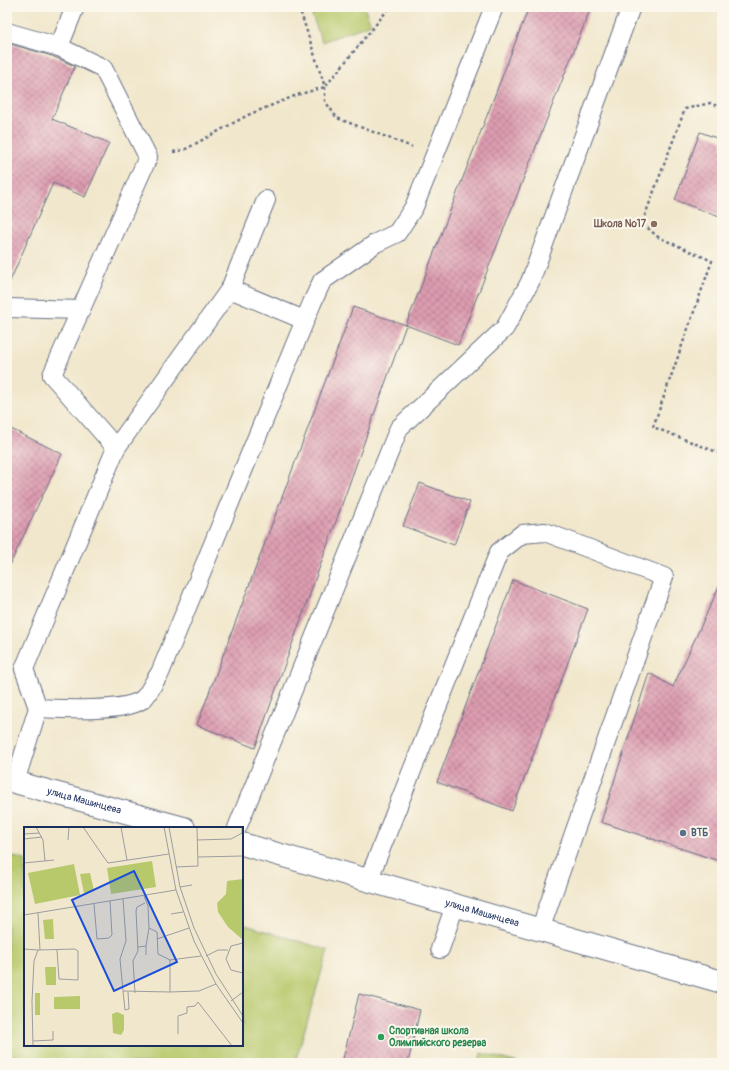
<svg xmlns="http://www.w3.org/2000/svg" width="729" height="1070" font-family="Pangolin,sans-serif">
  <defs>
    <pattern id="building-cross-hatch" width="8" height="8" patternUnits="userSpaceOnUse"><rect width="8" height="8" fill="#dd9cb0"/><path d="M0 0l8 8M0 8l8-8" fill="none" stroke="#b28092"/></pattern>
  </defs>
  <rect width="100%" height="100%" fill="#fbf7ec"/>
  <filter id="ink" filterUnits="userSpaceOnUse"><feTurbulence type="fractalNoise" baseFrequency=".025" numOctaves="2"/><feDisplacementMap in="SourceGraphic" scale="8" xChannelSelector="R" yChannelSelector="G"/><feConvolveMatrix kernelMatrix="1 2 1 2 8 2 1 2 1" color-interpolation-filters="sRGB"/></filter>
  <filter id="wash" filterUnits="userSpaceOnUse"><feTurbulence type="fractalNoise" baseFrequency=".012" numOctaves="4" result="noise"/><feDisplacementMap in="SourceGraphic" scale="16" xChannelSelector="R" yChannelSelector="G"/><feGaussianBlur stdDeviation="0.9" result="paint"/><feColorMatrix in="noise" values="0 0 0 0 0 0 0 0 0 0 0 0 0 0 0 0 0 1.4 0 .05"/><feComposite in="paint" operator="in"/></filter>
  <g filter="url(#wash)">
    <rect width="100%" height="100%" fill="#f1e7cc"/>
    <!-- pitch -->
    <g fill="#b8c96c" stroke="#6a7c65">
      <polygon points="309,7 364,7 371,24 322,42"/>
      <polygon points="7,855 25,860 25,1045 242,1045 242,924 328,950 295,1063 7,1063"/>
      <polygon points="481,1053 519,1063 479,1063"/>
    </g>
    <g id="blocks">
      <!-- building -->
      <g fill="url(#building-cross-hatch)">
        <polygon points="529,7 591,7 458,345 406,325"/>
        <polygon points="7,43 52,56 75,66 52,119 109,143 85,197 53,183 7,288"/>
        <polygon points="700,132 722,140 722,218 675,200"/>
        <polygon points="353,307 406,325 255,748 197,725"/>
        <polygon points="7,427 62,454 7,571"/>
        <polygon points="420,483 470,502 454,545 403,526"/>
        <polygon points="513,580 588,609 512,811 437,782"/>
        <polygon points="722,580 722,862 601,822 649,673 673,687"/>
        <polygon points="359,994 420,1010 408,1063 342,1063"/>
      </g>
    </g>
  </g>
  <g filter="url(#ink)">
    <use href="#blocks" fill-opacity="0" stroke="#666f84" stroke-width="1"/>
    <g fill="none" stroke-linecap="round" stroke-linejoin="round">
      <!-- service casing -->
      <g stroke="#666f84" stroke-width="20">
        <g id="service">
          <polyline points="7,32 59,47"/>
          <polyline points="266,200 230,289 304,320"/>
          <polyline points="7,308 81,310"/>
          <polyline points="116,448 230,289"/>
          <path d="M 38,708 C 62,709 125,713 143,699 C 149,694 155,679 160,673 L 312,303 L 322,281 L 376,243 L 397,233 L 414,207 L 494,7"/>
          <polyline points="15,782 38,708 24,669 116,448 52,375 148,157 103,68 59,47 75,7"/>
          <polyline points="237,828 399,428 505,328 530,282 631,7"/>
          <polyline points="368,881 499,552 522,534 545,532 664,577 540,930"/>
          <polyline points="440,949 455,905"/>
        </g>
      </g>
      <!-- minor casing -->
      <g stroke="#666f84" stroke-width="24">
        <g id="minor">
          <path id="s1" d="M 7,780 L 184,828"/>
          <path id="s2" d="M 242,844 L 722,982"/>
        </g>
      </g>
      <!-- path -->
      <g stroke="#666f84" stroke-width="2.5" stroke-dasharray="3 3" stroke-linecap="butt">
        <polyline points="299,7 325,87 325,101 337,118 412,147"/>
        <polyline points="722,108 710,103 685,109 642,223 658,237 712,261 653,427 722,454"/>
        <polyline points="173,152 184,150 248,115 297,95 325,87 390,7"/>
      </g>
      <!-- service -->
      <use href="#service" stroke="#fff" stroke-width="18"/>
      <!-- minor -->
      <use href="#minor" stroke="#fff" stroke-width="22"/>
    </g>
  </g>
  <!-- markers -->
  <circle fill="#8d6e63" stroke="#fbf7ec" stroke-width="1.5" cx="654" cy="224" r="4"/>
  <circle fill="#5c6f8a" stroke="#fbf7ec" stroke-width="1.5" cx="683" cy="833" r="4"/>
  <circle fill="#2e9e5b" stroke="#fbf7ec" stroke-width="1.5" cx="381" cy="1037" r="4"/>
  <g text-anchor="middle" dominant-baseline="central" stroke-width="4" stroke-linejoin="round" paint-order="stroke">
    <!-- education labels -->
    <g font-size="10" font-weight="bold" fill="#785e54" stroke="#fbf7ec" text-anchor="end">
      <text x="646" y="224">Школа №17</text>
    </g>
    <!-- street labels -->
    <g font-size="10" fill="#1b2f5e" stroke="#fbf7ec">
      <text stroke="none"><textPath href="#s1" startOffset="80">улица Машинцева</textPath></text>
      <text stroke="none"><textPath href="#s2" startOffset="250">улица Машинцева</textPath></text>
    </g>
    <!-- service labels -->
    <g font-size="10" font-weight="bold" fill="#4e5e75" stroke="#fbf7ec" text-anchor="start">
      <text x="691" y="833">ВТБ</text>
    </g>
    <!-- leisure labels -->
    <g font-size="10" font-weight="bold" fill="#27864d" stroke="#fbf7ec" text-anchor="start">
      <text x="389" y="1031">Спортивная школа<tspan x="389" dy="12">Олимпийского резерва</tspan></text>
    </g>
  </g>
  <!-- overview -->
  <g transform="translate(24 827)">
    <rect width="219" height="219" fill="#f1e7cc"/>
    <path d="M 219,52 L 219,113 L 204,100 L 194,85 L 193,76 L 202,67 L 203,54 ZM 29,92 L 30,112 L 21,112 L 19,93 ZM 21,140 L 32,140 L 32,158 L 22,158 ZM 11,166 L 16,166 L 16,188 L 11,188 Z" fill="#b8c96c"/>
    <path d="M 128,34 L 132,60 L 87,67 L 83,41 ZM 50,37 L 56,68 L 11,77 L 4,46 ZM 66,46 L 70,64 L 60,66 L 56,47 ZM 56,169 L 56,182 L 30,182 L 30,170 ZM 93,185 L 100,188 L 100,203 L 97,208 L 89,206 L 88,187 Z" fill="#b8c96c"/>
    <path fill="none" stroke="#9b9da0" stroke-width="1" d="M 12,0 L 19,13 L 21,34M 59,0 L 84,36 L 145,27M 97,0 L 103,33M 140,0 L 152,63 L 170,114 L 192,157 L 219,196M 145,0 L 156,60 L 170,101 L 192,147 L 219,189M 0,7 L 15,6M 0,12 L 18,10M 44,13 L 45,0M 173,13 L 207,12 L 218,6 L 218,0M 174,30 L 219,29M 0,36 L 30,33M 152,40 L 174,39 L 173,0M 156,60 L 168,58M 120,69 L 124,79 L 125,101 L 133,105 L 134,127 L 146,133 L 146,165 L 175,164 L 192,157M 99,72 L 102,114 L 96,132 L 99,164 L 146,165M 70,77 L 73,112 L 85,111 L 88,108 L 86,74M 14,86 L 16,123M 147,87 L 159,85M 0,88 L 152,63M 133,112 L 165,101M 219,116 L 207,119 L 202,132 L 207,143 L 219,146M 122,119 L 125,101M 114,120 L 122,119 L 122,128M 0,122 L 14,123 L 10,134 L 8,174 L 9,219M 14,123 L 51,122 L 54,124 L 54,153 L 35,152 L 33,123M 182,129 L 194,123 L 204,123M 146,133 L 177,129M 99,164 L 101,183 L 105,182 L 104,165M 111,166 L 109,134 L 114,124 L 112,84 L 113,80 L 121,76M 207,174 L 219,165M 154,207 L 154,189 L 163,186 L 163,180 L 171,179 L 174,175 L 208,219M 9,214 L 29,213 L 29,204"/>
    <path fill="#1d4ed8" fill-opacity="0.15" stroke="#1d4ed8" stroke-width="2" d="M 110,44 L 153,135 L 90,164 L 48,73 Z"/>
    <rect width="219" height="219" fill="none" stroke="#1b2f5e" stroke-width="2"/>
  </g>
  <!-- margin -->
  <rect width="729" height="1070" fill="none" stroke="#fbf7ec" stroke-width="24"/>
</svg>
